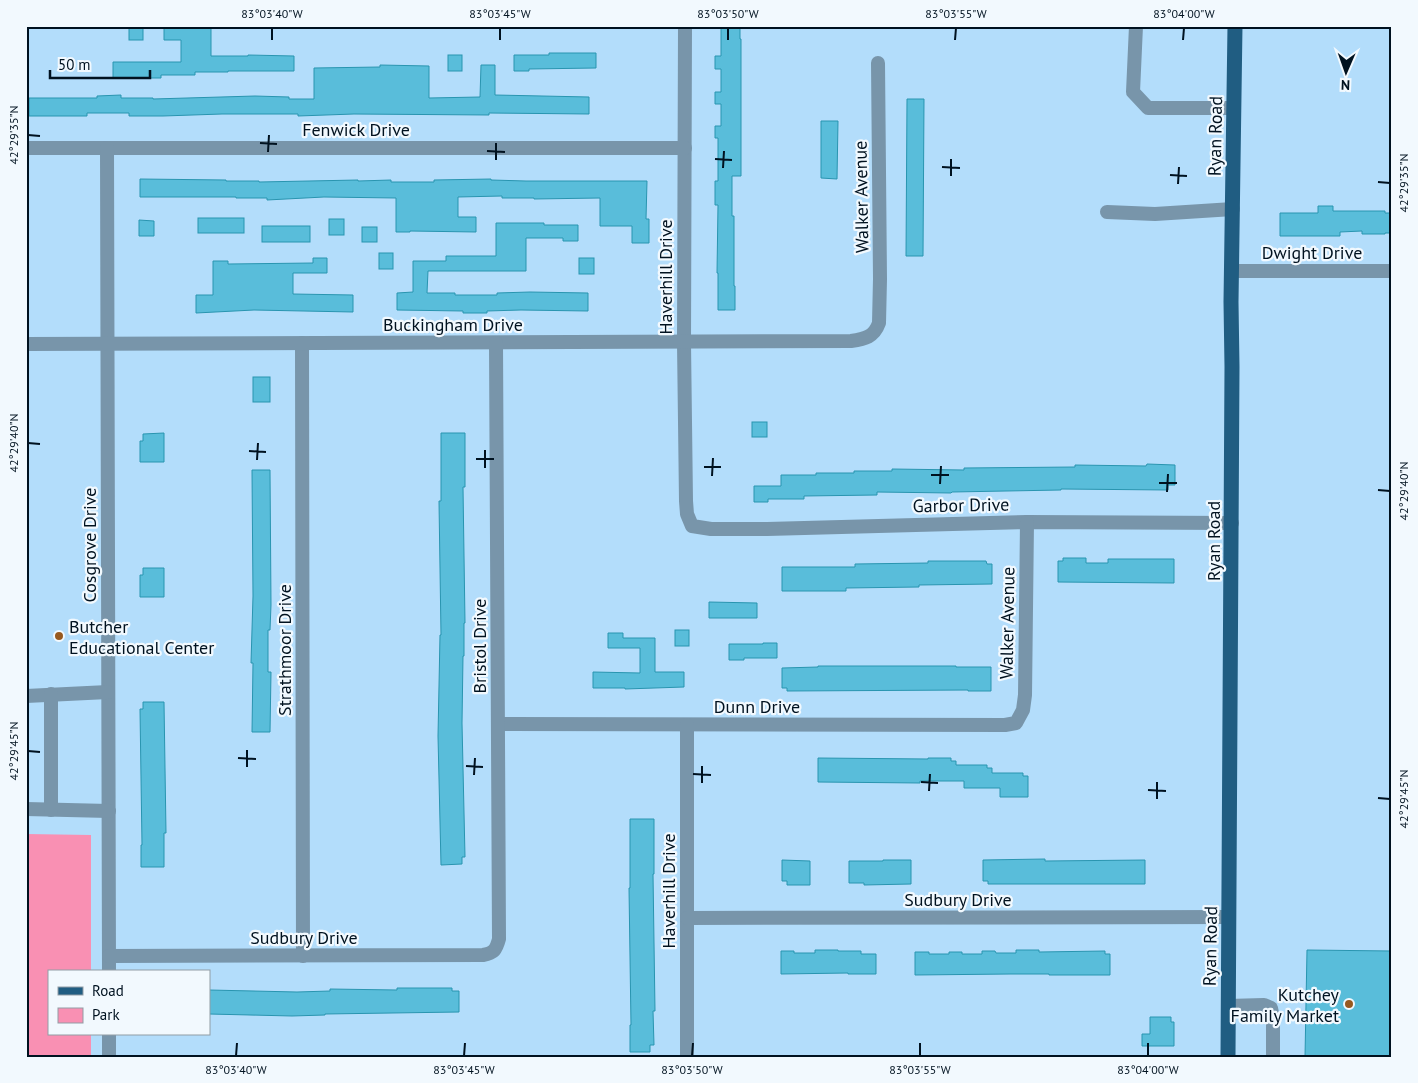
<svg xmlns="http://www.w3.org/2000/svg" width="1418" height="1083" font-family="'PT Sans',sans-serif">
  <rect width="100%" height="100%" fill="#b3ddfb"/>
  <!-- green -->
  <polygon fill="#f990b3" points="26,834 91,835 91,972 49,972 49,1034 91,1034 91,1057 26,1057"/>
  <!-- building -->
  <g fill="#59bdda" stroke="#2995b0">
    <rect x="129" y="26" width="14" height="14"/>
    <polygon points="164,26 211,26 211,56 248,56 248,55 294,56 294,71 228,71 228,72 195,72 195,75 161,75 161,78 113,78 113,62 181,62 181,40 164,40"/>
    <polygon points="721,26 740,26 740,39 741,39 741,176 732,176 732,216 734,216 734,286 735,286 735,310 718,310 718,273 717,273 718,205 715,205 715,181 718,181 718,138 715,138 715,126 721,126 721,104 715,104 715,92 721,92 721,69 715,69 715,56 721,56"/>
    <polygon points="549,53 596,53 596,68 529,69 529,71 514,71 514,55 549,55"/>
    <rect x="448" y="55" width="14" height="16"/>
    <polygon points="380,65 429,66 429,98 480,97 481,65 495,65 495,95 589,97 589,114 489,113 489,115 354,114 298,116 298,114 222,114 163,116 129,116 129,113 87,113 87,116 29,116 29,98 97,98 97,96 121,95 121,98 153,98 153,99 255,96 289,97 289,99 314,99 314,68 380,67"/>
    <polygon points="907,99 924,99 923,256 906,256"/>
    <polygon points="821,121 838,121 837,179 821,178"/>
    <polygon points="140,179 226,180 226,181 259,181 259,182 358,180 358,181 391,180 391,182 434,182 434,180 491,179 491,180 526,181 647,181 646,219 649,219 649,243 632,243 632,226 600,226 600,198 534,199 534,198 502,198 502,196 458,197 458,217 476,217 476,232 410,231 410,232 396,232 396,198 324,197 267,200 267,198 236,198 236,197 140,197"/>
    <polygon points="1318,206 1333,206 1333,211 1385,211 1385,213 1392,213 1392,233 1385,233 1385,234 1362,234 1362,231 1340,232 1340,236 1280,236 1280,213 1318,213"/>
    <rect x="198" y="218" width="46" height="15"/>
    <rect x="329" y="219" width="15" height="16"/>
    <polygon points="139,220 154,221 154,236 139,236"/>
    <polygon points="496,223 544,223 544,225 578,225 578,241 563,241 563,238 526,238 526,271 428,271 427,293 455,293 455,295 497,295 497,293 530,292 588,293 588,311 521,310 487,311 487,313 463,313 463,311 397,310 397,293 413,292 413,261 446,261 446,256 496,256"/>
    <rect x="262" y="226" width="48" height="16"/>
    <rect x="362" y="227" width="15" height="15"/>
    <rect x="379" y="253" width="14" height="16"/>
    <polygon points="313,258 327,258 327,273 293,273 293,294 353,295 353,312 254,310 196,313 196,295 213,295 213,261 228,261 228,264 313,263"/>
    <rect x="579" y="258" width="15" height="16"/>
    <rect x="253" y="377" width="17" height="25"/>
    <rect x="752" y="422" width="15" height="15"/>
    <polygon points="164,433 164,462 140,462 140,441 143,441 143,434"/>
    <polygon points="441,433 465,433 465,487 463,487 465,623 464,623 464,656 463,656 462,723 465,857 462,857 462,864 441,865 438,736 440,635 441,635 439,501 441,501"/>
    <polygon points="1147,464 1175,465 1175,485 1168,485 1168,490 1061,489 1061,490 952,492 951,493 877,492 877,495 804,496 804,499 768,499 768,502 754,502 754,486 781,486 781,475 816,475 816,473 854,473 854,471 892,471 892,469 964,470 964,468 1075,467 1075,465 1146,466"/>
    <polygon points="252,470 270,470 271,605 270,630 268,630 268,672 271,672 270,732 252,732 253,663 251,663 253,596"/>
    <polygon points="1063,558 1086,558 1086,563 1108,563 1108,559 1174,559 1174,583 1058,582 1058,561 1063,561"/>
    <polygon points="928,561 986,561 987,564 992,564 992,584 919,585 919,587 846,588 846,591 782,591 782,567 855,567 855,564 928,563"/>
    <polygon points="143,568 164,568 164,597 140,597 140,575 143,575"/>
    <polygon points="709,602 757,603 757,618 709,618"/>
    <rect x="675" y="630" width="14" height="16"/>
    <polygon points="608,633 623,633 623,638 655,638 655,672 684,672 684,687 625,689 625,688 593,688 593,672 640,673 640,648 608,648"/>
    <polygon points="763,643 777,643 777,658 744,658 744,660 729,660 729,644 763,644"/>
    <polygon points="818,666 956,666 956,667 991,667 991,691 968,691 968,690 787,691 787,688 782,688 782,668 818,667"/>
    <polygon points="143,702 164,702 166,833 164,833 164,867 141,867 141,845 142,845 140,709 143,709"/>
    <polygon points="818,758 928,759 928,758 951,758 951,761 956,761 956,765 987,765 987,768 992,768 992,773 1023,773 1023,776 1028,776 1028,797 1000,797 1000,788 964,788 964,781 920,781 920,783 818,782"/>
    <polygon points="630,819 654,819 654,874 653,874 655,1011 653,1011 654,1045 650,1045 650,1052 630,1052 630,1025 631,1025 629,888 630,888"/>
    <polygon points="1045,859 1045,861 1145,860 1145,884 988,884 988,881 983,881 983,860"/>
    <polygon points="782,860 810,861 810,885 787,885 787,881 782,881"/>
    <polygon points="883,860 911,860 911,884 864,885 864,883 849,883 849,861 883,861"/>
    <polygon points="815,950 838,950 838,951 861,951 861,954 876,954 876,974 848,974 848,973 781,974 781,951 794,951 794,953 815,953"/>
    <polygon points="1016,950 1039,950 1039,952 1105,951 1105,954 1110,954 1110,975 1049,975 1049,974 1010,974 915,975 915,952 929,952 929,954 949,954 949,952 962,952 962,954 982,954 982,951 995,951 996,953 1016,953"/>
    <polygon points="1307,950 1392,951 1392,1057 1305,1057"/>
    <polygon points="397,988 452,988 452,991 459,991 459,1012 325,1014 325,1015 292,1016 209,1014 209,990 297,992 330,991 330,989 397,990"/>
    <polygon points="1150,1017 1171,1017 1171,1022 1174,1022 1174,1046 1142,1046 1142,1034 1150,1034"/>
  </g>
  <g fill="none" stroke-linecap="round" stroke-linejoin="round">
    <!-- minor -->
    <g stroke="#7895aa" stroke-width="14">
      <polyline points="685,26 684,343 686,501 687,514 692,526 711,529 767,529 1027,522 1232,523"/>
      <polyline points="1136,26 1133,92 1148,108 1234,108"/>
      <polyline points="26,148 685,148"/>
      <polyline points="107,148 109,972"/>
      <polyline points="1107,212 1155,214 1233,209"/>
      <polyline points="1232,271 1392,271"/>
      <polyline points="302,343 303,956"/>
      <path d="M 26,344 L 851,341 C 865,339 874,337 879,323 L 880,279 L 878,63"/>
      <polyline points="26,696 108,692"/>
      <polyline points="498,724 1005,725 1016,723 1023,710 1025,695 1027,522"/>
      <polyline points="687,725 687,1057"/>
      <polyline points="26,809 109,811"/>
      <polyline points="51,810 51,694"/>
      <polyline points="687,918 1229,917"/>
      <path d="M 109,956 L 483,955 C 494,953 496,950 499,939 L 496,343"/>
      <polyline points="1228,1006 1264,1005 1271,1008 1273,1018 1273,1057"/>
      <polyline points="109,1057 109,1034"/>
    </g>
    <!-- major -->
    <polyline stroke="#205d82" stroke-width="15" points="1228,1057 1232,367 1231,302 1235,26"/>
  </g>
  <!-- ticks -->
  <path fill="none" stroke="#001220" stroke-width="2" d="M 272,40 L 272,28M 500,40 L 500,28M 728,40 L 728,28M 955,40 L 956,28M 1183,40 L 1184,28M 28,135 L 40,136M 260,143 L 277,144M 487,151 L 505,152M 268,152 L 269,135M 715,159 L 732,160M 496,160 L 496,143M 942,167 L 960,168M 723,168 L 724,151M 1170,175 L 1187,176M 951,176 L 951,159M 1378,182 L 1390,183M 1178,184 L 1179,167M 28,443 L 40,444M 249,451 L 266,452M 476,459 L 494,459M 257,460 L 258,443M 704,467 L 721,467M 485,468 L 485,450M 931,475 L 949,475M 712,476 L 713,458M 1159,483 L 1177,483M 940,484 L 941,466M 1378,490 L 1390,491M 1167,492 L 1168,474M 28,751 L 40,752M 238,758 L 256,759M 466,766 L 483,767M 247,767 L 247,750M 693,774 L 711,775M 474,775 L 475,758M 921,782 L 938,783M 702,783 L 702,766M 1148,790 L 1166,791M 929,791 L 930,774M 1378,798 L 1390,799M 1157,799 L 1157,782M 236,1056 L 237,1043M 464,1056 L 465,1043M 692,1056 L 693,1043M 920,1056 L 920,1043M 1148,1056 L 1148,1043"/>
  <!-- markers -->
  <g fill="#97591f" stroke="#f2f9fe" stroke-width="2">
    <circle cx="59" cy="636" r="5"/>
    <circle cx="1349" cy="1004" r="5"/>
  </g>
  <g text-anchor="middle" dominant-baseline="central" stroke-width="4.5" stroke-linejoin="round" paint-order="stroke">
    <!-- street labels -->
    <g font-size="18" fill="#001220" stroke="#f2f9fe">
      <text x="356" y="129">Fenwick Drive</text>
      <text transform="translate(1215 136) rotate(-89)">Ryan Road</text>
      <text transform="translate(861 197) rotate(-91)">Walker Avenue</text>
      <text x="1312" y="252">Dwight Drive</text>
      <text transform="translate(665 277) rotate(-90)">Haverhill Drive</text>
      <text x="453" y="324">Buckingham Drive</text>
      <text transform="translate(961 505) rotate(-1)">Garbor Drive</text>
      <text transform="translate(1213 541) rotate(-90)">Ryan Road</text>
      <text transform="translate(89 545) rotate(-90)">Cosgrove Drive</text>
      <text transform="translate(1007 623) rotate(-89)">Walker Avenue</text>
      <text transform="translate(479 646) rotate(-90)">Bristol Drive</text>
      <text transform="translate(284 650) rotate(-90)">Strathmoor Drive</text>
      <text x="757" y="706">Dunn Drive</text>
      <text transform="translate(668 891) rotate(-90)">Haverhill Drive</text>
      <text x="958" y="899">Sudbury Drive</text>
      <text x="304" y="937">Sudbury Drive</text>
      <text transform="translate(1210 946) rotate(-89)">Ryan Road</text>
    </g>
    <!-- poi labels -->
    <g font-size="18" fill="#001220" stroke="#f2f9fe" text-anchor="start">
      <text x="69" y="626">Butcher<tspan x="69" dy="21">Educational Center</tspan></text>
      <text x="1339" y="994" text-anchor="end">Kutchey<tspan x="1339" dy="21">Family Market</tspan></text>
    </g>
  </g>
  <!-- border -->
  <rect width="1418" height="1083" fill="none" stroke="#f2f9fe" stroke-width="55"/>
  <!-- legend -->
  <rect x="48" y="970" width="162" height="65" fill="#f2f9fe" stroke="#919da5"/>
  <rect x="58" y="987" width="25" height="8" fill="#205d82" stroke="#919da5"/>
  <text x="92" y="996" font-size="15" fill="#001220">Road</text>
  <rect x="58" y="1008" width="25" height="15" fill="#f990b3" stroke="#919da5"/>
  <text x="92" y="1020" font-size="15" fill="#001220">Park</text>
  <!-- north arrow -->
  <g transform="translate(1346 72) rotate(182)" stroke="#f2f9fe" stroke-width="4" paint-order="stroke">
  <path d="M0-4L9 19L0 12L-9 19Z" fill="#001220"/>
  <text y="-8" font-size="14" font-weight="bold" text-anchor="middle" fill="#001220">N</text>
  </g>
  <!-- scale -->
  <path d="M50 70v8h100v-8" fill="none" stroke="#001220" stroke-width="2.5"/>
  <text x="58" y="70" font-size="15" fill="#001220" stroke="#f2f9fe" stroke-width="4" paint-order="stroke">50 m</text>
  <rect x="28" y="28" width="1362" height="1028" fill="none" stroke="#001220" stroke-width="2"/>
  <g font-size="12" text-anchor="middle" fill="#001220">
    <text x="272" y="18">83°03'40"W</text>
    <text x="500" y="18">83°03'45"W</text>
    <text x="728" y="18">83°03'50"W</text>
    <text x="956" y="18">83°03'55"W</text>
    <text x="1184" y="18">83°04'00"W</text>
    <text transform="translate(14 135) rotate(-90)" y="4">42°29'35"N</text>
    <text transform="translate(1404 183) rotate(-90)" y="4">42°29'35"N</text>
    <text transform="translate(14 443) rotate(-90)" y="4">42°29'40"N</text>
    <text transform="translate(1404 491) rotate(-90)" y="4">42°29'40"N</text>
    <text transform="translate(14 751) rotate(-90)" y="4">42°29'45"N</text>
    <text transform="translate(1404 799) rotate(-90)" y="4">42°29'45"N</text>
    <text x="236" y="1074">83°03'40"W</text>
    <text x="464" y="1074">83°03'45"W</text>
    <text x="692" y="1074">83°03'50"W</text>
    <text x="920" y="1074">83°03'55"W</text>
    <text x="1148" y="1074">83°04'00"W</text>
  </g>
</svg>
